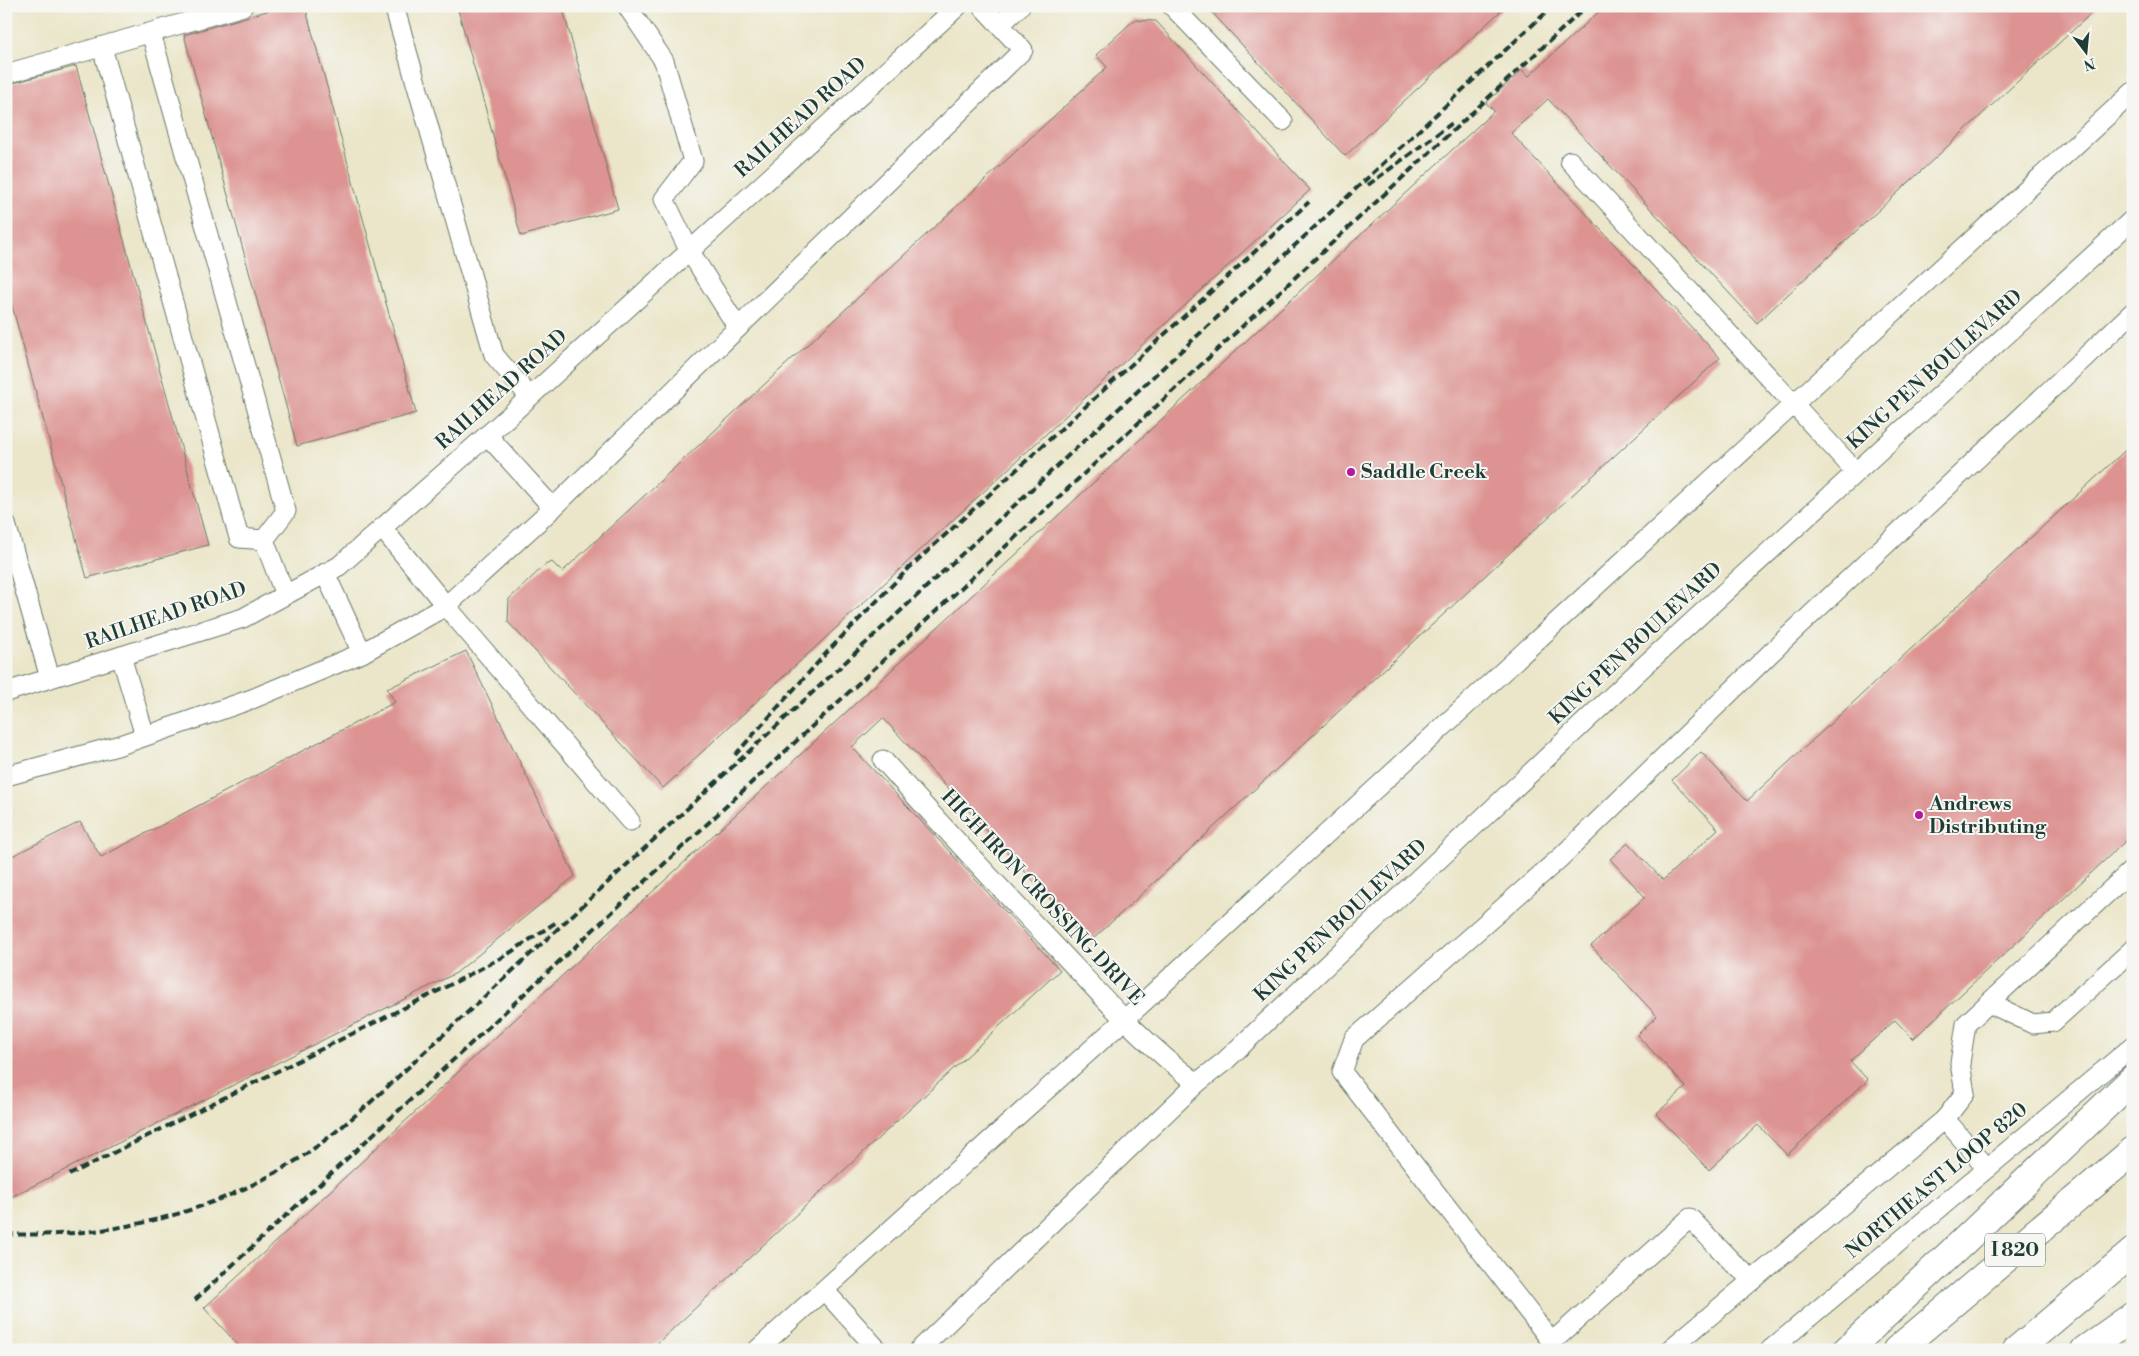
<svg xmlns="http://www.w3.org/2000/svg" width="2139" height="1356" font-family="'Libre Bodoni',serif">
  <rect width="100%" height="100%" fill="#f6f6f2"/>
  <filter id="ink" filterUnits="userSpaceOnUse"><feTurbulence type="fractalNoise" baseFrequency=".02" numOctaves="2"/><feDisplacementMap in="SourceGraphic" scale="10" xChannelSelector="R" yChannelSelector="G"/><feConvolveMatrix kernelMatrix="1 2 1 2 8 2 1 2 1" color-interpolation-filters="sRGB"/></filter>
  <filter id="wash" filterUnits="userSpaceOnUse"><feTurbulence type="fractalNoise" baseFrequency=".0096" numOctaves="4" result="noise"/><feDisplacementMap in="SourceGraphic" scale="20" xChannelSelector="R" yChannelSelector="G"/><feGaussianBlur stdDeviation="1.12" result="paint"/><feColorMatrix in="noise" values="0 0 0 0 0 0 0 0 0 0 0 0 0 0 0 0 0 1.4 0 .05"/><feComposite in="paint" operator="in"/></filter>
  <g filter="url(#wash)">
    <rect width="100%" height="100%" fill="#ebe6c9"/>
    <g id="blocks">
      <!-- building -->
      <g fill="#dc9391">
        <polygon points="284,6 305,6 416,413 297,446 184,35"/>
        <polygon points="457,6 562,6 618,209 521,236"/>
        <polygon points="1206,6 1506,6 1345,156"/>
        <polygon points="1605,6 2099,6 1757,323 1548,99 1511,133 1720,358 1090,942 883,718 852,747 1060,970 650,1350 243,1350 204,1308 1494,111 1486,103 1522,70 1529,76"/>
        <polygon points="1134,20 1156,21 1310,190 663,788 508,622 509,599 545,565 552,562 562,572 1107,67 1096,55"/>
        <polygon points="76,66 208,545 87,578 6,284 6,85"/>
        <polygon points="2133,443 2133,834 1913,1039 1895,1020 1850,1061 1868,1080 1787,1155 1758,1125 1709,1170 1656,1114 1686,1087 1637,1035 1657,1016 1591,946 1645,897 1610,859 1628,843 1663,880 1718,829 1672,780 1701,752 1747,801"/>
        <polygon points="466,651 575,876 456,973 11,1197 6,1188 6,859 80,822 101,857 395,702 387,689"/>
      </g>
    </g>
  </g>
  <g filter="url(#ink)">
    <use href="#blocks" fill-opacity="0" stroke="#667868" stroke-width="1"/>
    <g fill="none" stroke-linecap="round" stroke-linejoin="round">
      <!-- minor casing -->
      <g stroke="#667868" stroke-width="21">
        <g id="minor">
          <polyline points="394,6 494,355 529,396"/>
          <polyline points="627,6 664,61 693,161 664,199 689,250 738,328"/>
          <polyline points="1172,6 1283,121"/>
          <polyline points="1000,25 1020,6"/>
          <polyline points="151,33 286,511 264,540 285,595"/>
          <polyline points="102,47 239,538 264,540"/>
          <polyline points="6,74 243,6"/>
          <polyline points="1570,161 1856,472"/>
          <polyline points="487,435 553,508"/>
          <polyline points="6,524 50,678"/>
          <polyline points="382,528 446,606 553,508 1023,50 982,6"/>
          <polyline points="325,573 362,653"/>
          <polyline points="121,656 145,736"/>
          <polyline points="6,692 243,618 339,566 510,415 958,6"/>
          <path d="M 883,760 C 940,824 999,887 1058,949 C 1102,996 1145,1045 1197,1083 L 1225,1061 L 1644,666 L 2133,219"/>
          <polyline points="6,776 117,746 252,699 362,653 446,606 630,821"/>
          <polyline points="1989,1003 2033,1024 2053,1022 2133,949"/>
          <polyline points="1945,1119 1965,1093 1960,1063 1966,1024 2133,869"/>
          <polyline points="1753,1280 1734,1264 1690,1218 1552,1342 1342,1072 1354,1039 1561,857 1782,642 2133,312"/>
          <polyline points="824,1290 878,1350"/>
          <polyline points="757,1350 1124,1020 2133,92"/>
          <polyline points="919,1350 1197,1083"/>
          <polyline points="1669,1350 1945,1119 1987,1168"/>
          <polyline points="1770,1350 2133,1046"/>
        </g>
      </g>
      <!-- highway casing -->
      <g stroke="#667868" stroke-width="30">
        <g id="highway">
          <polyline points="1847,1350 1964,1241 2133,1079"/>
          <polyline points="1897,1350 2133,1151"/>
          <polyline points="2017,1350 2133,1252"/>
          <polyline points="2085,1350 2133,1316"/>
        </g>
      </g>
      <!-- minor -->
      <use href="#minor" stroke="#fff" stroke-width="19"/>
      <!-- highway -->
      <use href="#highway" stroke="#fff" stroke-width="28"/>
      <!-- rail -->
      <g stroke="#1f3d34" stroke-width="4" stroke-dasharray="8 4" stroke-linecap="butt">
        <polyline points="1368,185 1455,121"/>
        <polyline points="735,755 830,649 908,569 1309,202"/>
        <polyline points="69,1175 444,988 508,954 558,921"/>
        <path d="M 6,1234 C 109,1239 213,1214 300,1158 C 326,1141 349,1121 372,1101 L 1553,6"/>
        <polyline points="195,1300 1587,6"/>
      </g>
    </g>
  </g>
  <!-- markers -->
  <g fill="#b5179e" stroke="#f6f6f2" stroke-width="2">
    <circle cx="1351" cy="472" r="5"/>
    <circle cx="1919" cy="815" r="5"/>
  </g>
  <g text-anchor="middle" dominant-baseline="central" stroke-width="4" stroke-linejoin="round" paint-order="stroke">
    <!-- shield labels -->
    <rect fill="#f6f6f2" stroke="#60746d" stroke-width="1" x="1985" y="1233.5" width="60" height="33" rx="4"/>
    <g font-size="19" font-weight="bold" fill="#1f3d34">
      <text x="2015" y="1250">I 820</text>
    </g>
    <!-- street labels -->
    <g font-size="20" fill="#1f3d34" stroke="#f6f6f2">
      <text transform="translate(801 118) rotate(-42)">RAILHEAD ROAD</text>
      <text transform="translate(1935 370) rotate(-42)">KING PEN BOULEVARD</text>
      <text transform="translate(502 390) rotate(-42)">RAILHEAD ROAD</text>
      <text transform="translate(166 616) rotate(-19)">RAILHEAD ROAD</text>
      <text transform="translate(1636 644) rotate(-43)">KING PEN BOULEVARD</text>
      <text transform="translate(1042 898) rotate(47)">HIGH IRON CROSSING DRIVE</text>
      <text transform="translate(1341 921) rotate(-43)">KING PEN BOULEVARD</text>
      <text transform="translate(1937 1181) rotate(-40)">NORTHEAST LOOP 820</text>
    </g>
    <!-- poi labels -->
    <g font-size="20" font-weight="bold" fill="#1f3d34" stroke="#f6f6f2" text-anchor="start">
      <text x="1361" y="472">Saddle Creek</text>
      <text x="1929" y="804">Andrews<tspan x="1929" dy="23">Distributing</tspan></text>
    </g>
  </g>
  <!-- margin -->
  <rect width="2139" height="1356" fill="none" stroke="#f6f6f2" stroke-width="25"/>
  <!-- north arrow -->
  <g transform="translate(2086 52) rotate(164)" stroke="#f6f6f2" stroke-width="4" paint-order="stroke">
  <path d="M0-4L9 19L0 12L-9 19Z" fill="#1f3d34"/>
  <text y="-8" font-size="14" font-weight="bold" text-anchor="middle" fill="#1f3d34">N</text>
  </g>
</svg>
